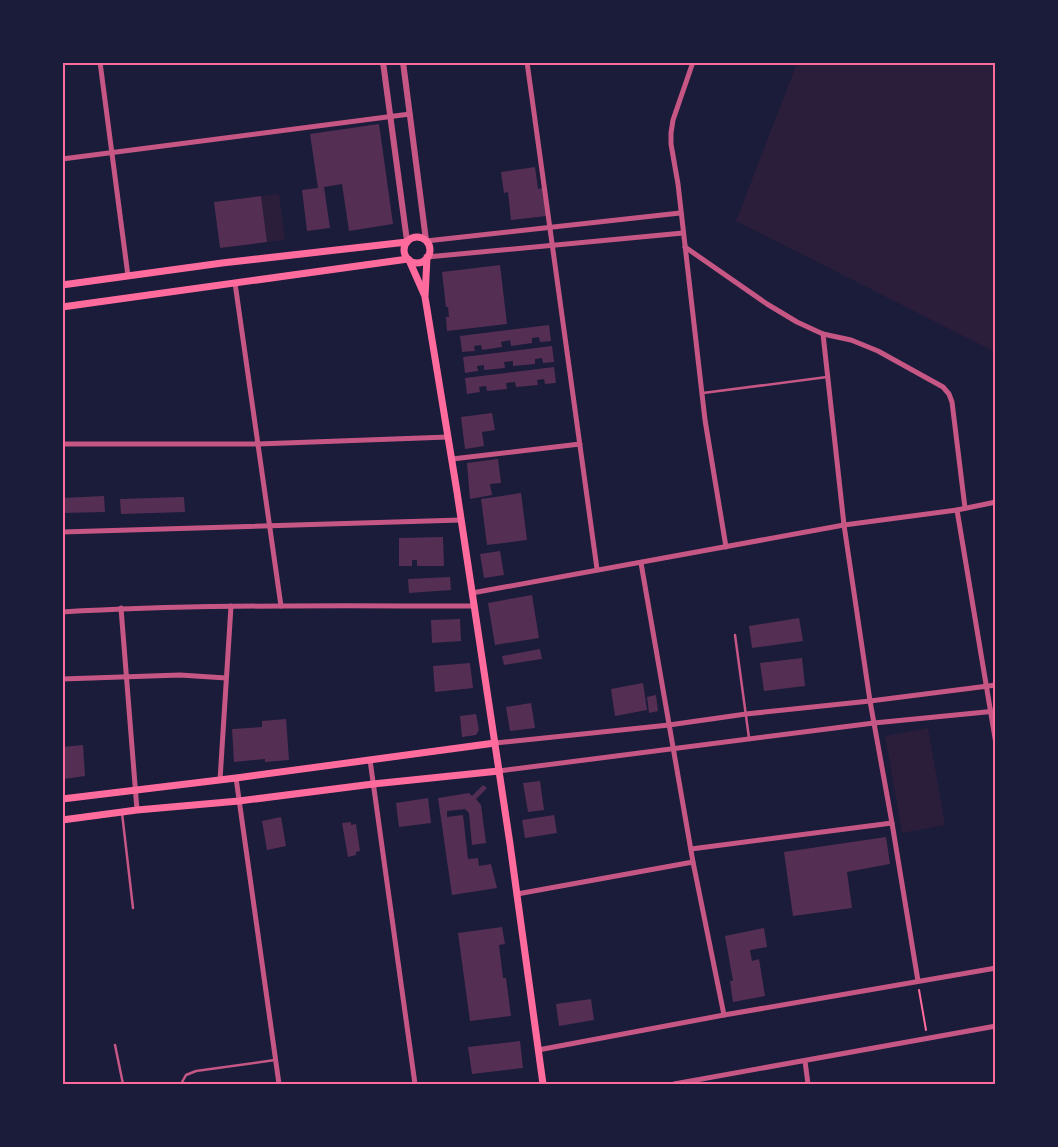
<svg xmlns="http://www.w3.org/2000/svg" width="1058" height="1147" font-family="'Titillium Web',sans-serif">
  <rect width="100%" height="100%" fill="#1b1b3a"/>
  <!-- green -->
  <g fill="#2a1e3b">
    <polygon points="797,63 995,63 995,352 736,221"/>
    <polygon points="279,194 285,240 267,242 261,196"/>
    <polygon points="928,728 945,825 902,833 885,736"/>
  </g>
  <!-- building -->
  <g fill="#542f53">
    <polygon points="379,124 393,224 349,231 342,184 324,187 330,228 307,231 302,190 318,188 310,134"/>
    <polygon points="535,167 538,189 543,188 547,216 511,220 508,192 504,193 501,172"/>
    <polygon points="261,196 267,242 220,248 214,202"/>
    <polygon points="500,265 507,324 447,331 446,317 449,317 448,307 446,307 442,272"/>
    <polygon points="549,325 551,341 540,342 539,337 532,338 532,343 511,346 510,340 501,342 502,347 482,350 481,345 474,346 475,351 462,352 460,336"/>
    <polygon points="552,346 554,362 543,363 542,358 535,359 535,364 513,366 513,361 504,362 505,368 484,370 484,365 477,366 478,371 465,373 463,357"/>
    <polygon points="554,367 556,383 545,384 544,379 537,380 538,385 516,387 515,382 506,383 507,389 487,391 486,386 479,387 480,392 467,394 465,378"/>
    <polygon points="492,413 495,430 482,432 484,446 465,449 461,417"/>
    <polygon points="498,459 501,483 490,484 492,495 470,499 467,463"/>
    <polygon points="521,493 527,540 487,545 481,499"/>
    <polygon points="104,496 105,512 62,513 62,498"/>
    <polygon points="184,497 185,512 121,514 120,499"/>
    <polygon points="443,537 444,566 417,566 417,560 412,560 412,566 399,566 399,538"/>
    <polygon points="500,551 504,575 484,578 480,554"/>
    <polygon points="450,577 451,590 409,593 408,579"/>
    <polygon points="532,595 539,638 495,645 488,603"/>
    <polygon points="799,618 803,641 752,648 749,626"/>
    <polygon points="460,619 461,641 432,643 431,620"/>
    <polygon points="540,649 542,659 504,665 502,656"/>
    <polygon points="802,658 805,686 764,691 760,663"/>
    <polygon points="470,663 473,688 435,692 433,666"/>
    <polygon points="643,683 647,710 615,716 611,689"/>
    <polygon points="656,695 658,711 649,713 647,697"/>
    <polygon points="531,703 535,728 510,731 506,707"/>
    <polygon points="476,714 479,730 476,735 462,737 460,716"/>
    <polygon points="286,719 289,760 265,762 265,759 234,762 232,729 262,727 262,721"/>
    <polygon points="83,745 85,776 64,779 62,747"/>
    <polygon points="540,781 544,810 528,812 523,783"/>
    <polygon points="483,785 487,788 476,799 481,805 486,843 472,845 469,813 465,809 447,811 447,817 463,815 468,859 478,858 479,866 491,864 497,888 452,895 438,798 469,793 472,796"/>
    <polygon points="428,798 431,823 399,827 396,803"/>
    <polygon points="554,815 557,833 525,838 522,820"/>
    <polygon points="281,817 286,846 267,850 262,821"/>
    <polygon points="351,822 351,825 356,824 360,851 356,852 356,855 348,857 342,823"/>
    <polygon points="886,837 890,864 847,872 852,908 793,916 784,852"/>
    <polygon points="502,927 505,944 499,945 503,978 506,978 511,1016 470,1021 458,933"/>
    <polygon points="764,928 767,947 750,950 752,961 759,959 765,996 733,1002 730,981 733,981 725,936"/>
    <polygon points="591,999 594,1020 559,1026 556,1004"/>
    <polygon points="520,1041 523,1068 472,1074 468,1047"/>
  </g>
  <g fill="none" stroke-linecap="round" stroke-linejoin="round">
    <!-- path -->
    <polyline stroke="#ff6b9d" stroke-width="2" points="919,990 926,1030"/>
    <!-- service -->
    <g stroke="#c65784" stroke-width="2.5">
      <polyline points="703,393 827,377"/>
      <polyline points="735,635 749,738"/>
      <polyline points="122,813 133,908"/>
      <polyline points="115,1045 123,1084"/>
      <polyline points="181,1084 186,1075 196,1071 275,1060"/>
    </g>
    <!-- minor -->
    <g stroke="#c65784" stroke-width="5">
      <polyline points="100,62 128,276"/>
      <polyline points="527,62 597,569"/>
      <polyline points="693,62 673,120 671,133 671,144 678,184 705,420 726,547"/>
      <polyline points="62,159 410,114"/>
      <polyline points="426,241 680,213"/>
      <polyline points="685,247 767,304 797,322 823,334 851,340 878,351 943,387 949,394 952,402 965,508"/>
      <polyline points="427,257 683,233"/>
      <polyline points="235,283 281,606"/>
      <polyline points="823,334 844,525 870,701 892,823 918,981"/>
      <polyline points="62,444 258,444 448,437"/>
      <polyline points="452,459 580,444"/>
      <polyline points="957,510 996,744"/>
      <polyline points="62,532 461,520"/>
      <polyline points="641,563 693,862 724,1015"/>
      <polyline points="472,593 844,525 957,510 996,502"/>
      <polyline points="121,608 137,810"/>
      <path d="M 62,612 C 200,604 337,606 474,606"/>
      <polyline points="62,679 180,675 226,678"/>
      <polyline points="495,743 669,725 746,714 870,701 996,685"/>
      <polyline points="370,760 415,1084"/>
      <polyline points="499,771 874,723 996,711"/>
      <polyline points="236,778 279,1084"/>
      <polyline points="220,780 231,606"/>
      <polyline points="691,849 892,823"/>
      <polyline points="517,894 693,862"/>
      <polyline points="538,1050 724,1015 996,968"/>
      <polyline points="805,1061 808,1084"/>
      <polyline points="674,1084 996,1026"/>
    </g>
    <!-- tertiary -->
    <g stroke="#c65784" stroke-width="6">
      <polyline points="383,62 407,241"/>
      <polyline points="403,62 426,240"/>
    </g>
    <!-- secondary -->
    <g stroke="#ff6b9d" stroke-width="7">
      <circle cx="417" cy="250" r="13"/>
      <polyline points="427,257 425,297 457,492 510,844 543,1084"/>
      <polyline points="409,260 424,294"/>
      <polyline points="62,285 222,263 407,242"/>
      <polyline points="62,307 408,259"/>
      <polyline points="62,799 236,778 495,743"/>
      <polyline points="62,820 137,810 239,801 373,784 499,771"/>
    </g>
  </g>
  <!-- border -->
  <rect width="1058" height="1147" fill="none" stroke="#1b1b3a" stroke-width="128"/>
  <rect x="64" y="64" width="930" height="1019" fill="none" stroke="#ff6b9d" stroke-width="2"/>
</svg>
